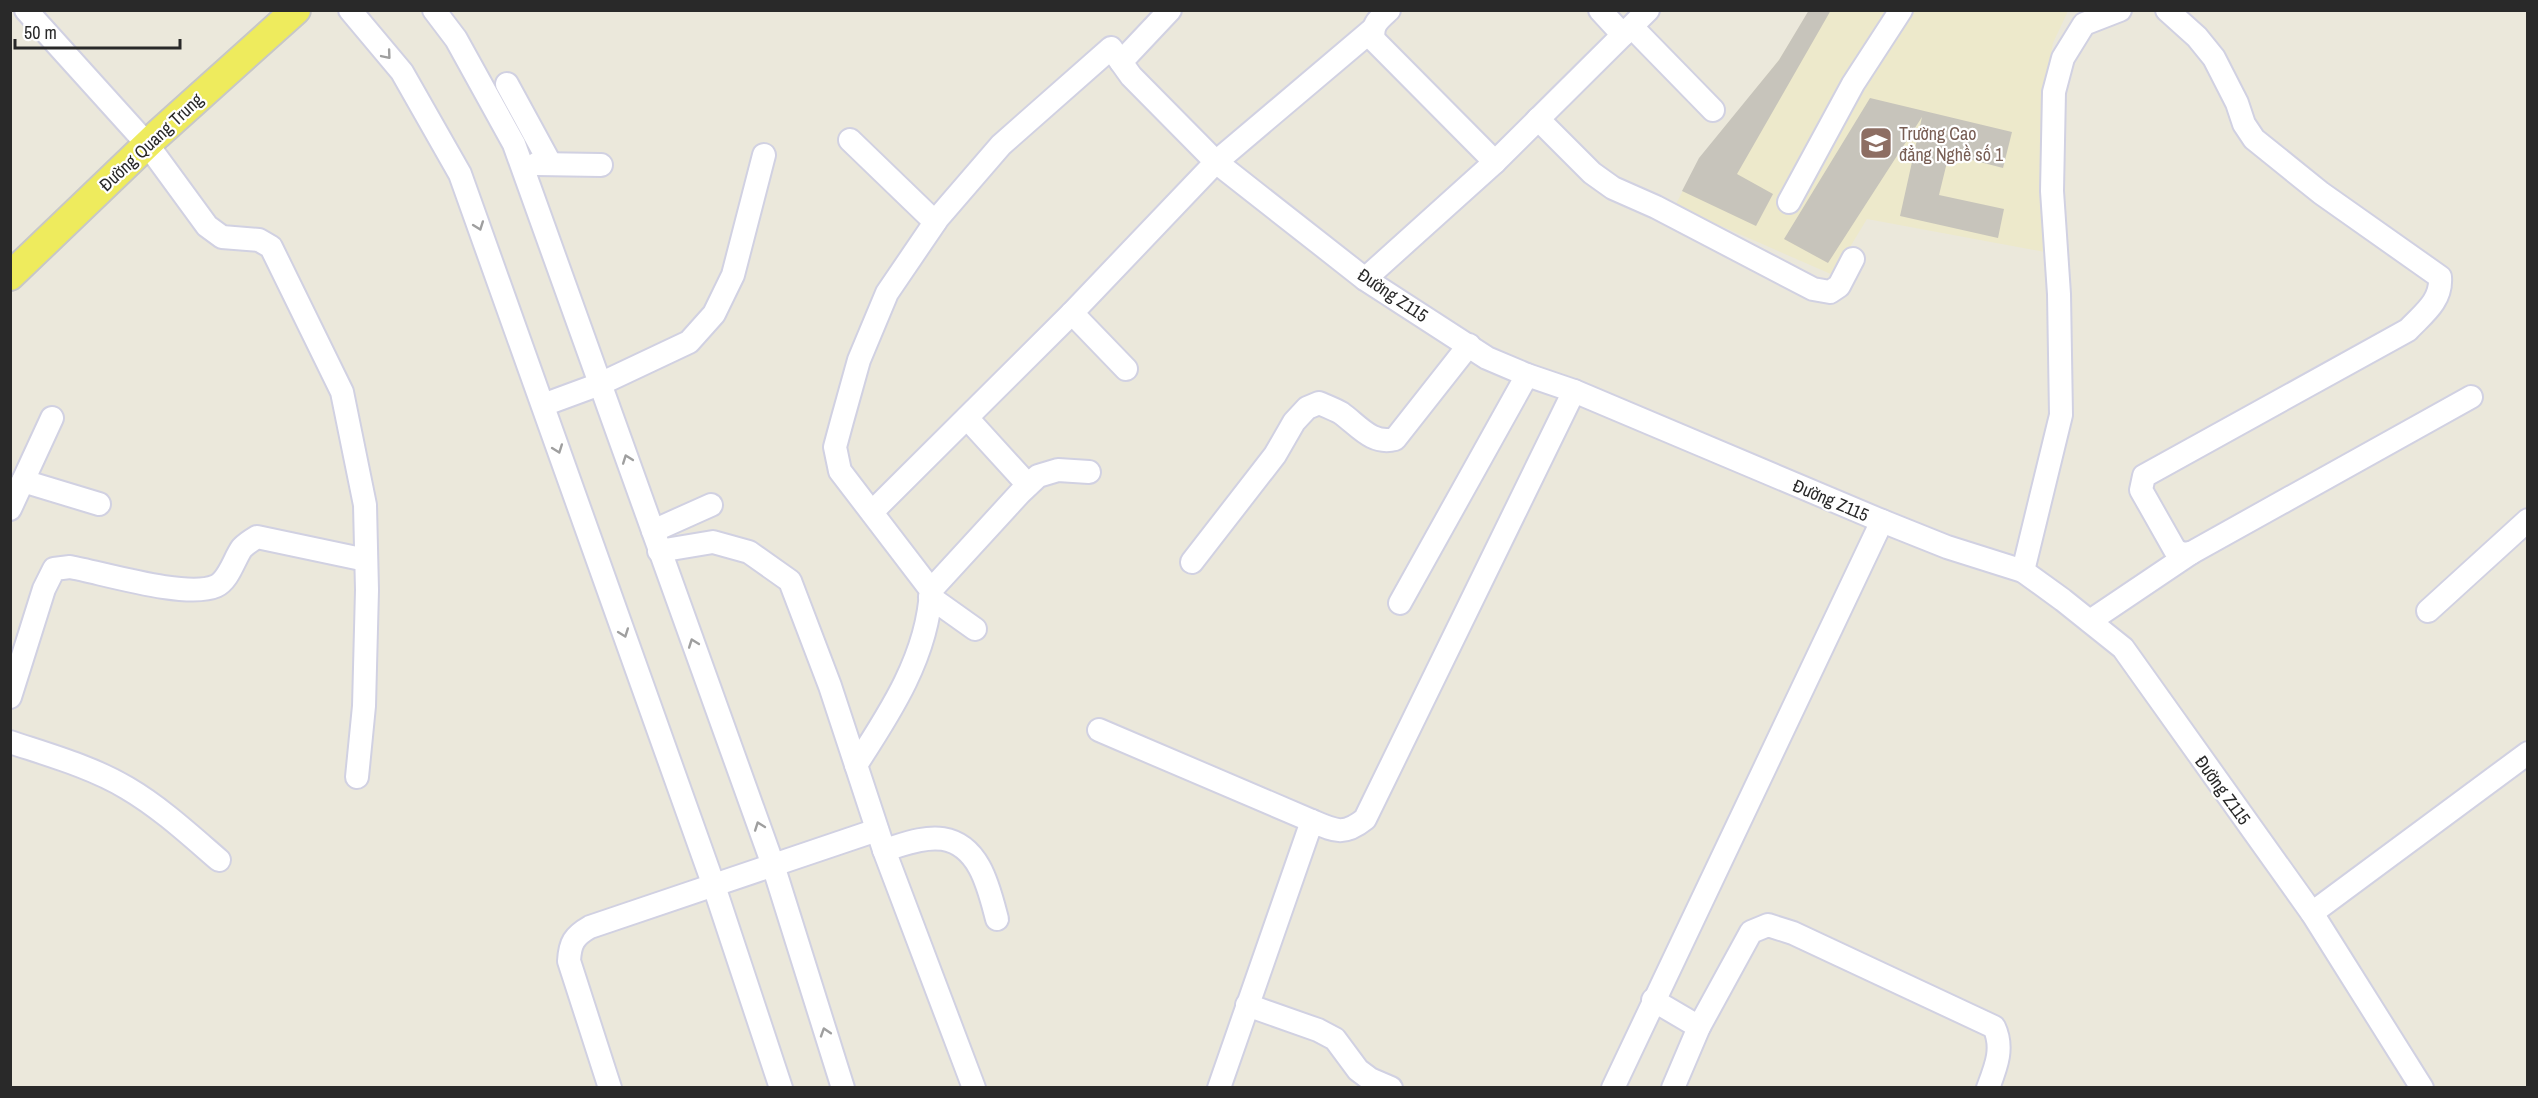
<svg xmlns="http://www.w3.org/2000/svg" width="2538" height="1098" font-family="'Archivo Narrow',sans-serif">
  <rect width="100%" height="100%" fill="#ebe8db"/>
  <!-- education -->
  <polygon fill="#ede9cb" points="1809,11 2068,11 2053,43 2042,105 2041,183 2045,252 1867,219 1833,275 1675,206 1698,161 1779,60"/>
  <!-- building -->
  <g fill="#c7c4bb">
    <polygon points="1809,10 1831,10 1737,174 1773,194 1756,226 1682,191 1699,158 1779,60"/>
    <polygon points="1870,98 2012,132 2003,168 1949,154 1939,195 2004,209 1998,238 1900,216 1922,117 1828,263 1784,239"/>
  </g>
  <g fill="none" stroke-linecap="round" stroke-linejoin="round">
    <!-- minor casing -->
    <g stroke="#d1d1e2" stroke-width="26">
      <g id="minor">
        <polyline points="26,10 147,144 207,226 222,237 259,240 271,247 342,392 365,505 367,590 364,706 357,777"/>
        <polyline points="350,10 402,72 460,174 714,886 781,1088"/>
        <polyline points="434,10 456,39 514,144 773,865 843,1088"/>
        <path d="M 1389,10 C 1378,20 1371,25 1374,40 L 1495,162"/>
        <polyline points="1600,10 1623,35"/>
        <path d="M 2167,10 L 2197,37 L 2214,58 L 2237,103 L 2244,124 L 2254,139 L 2321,193 L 2440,277 C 2442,301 2423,314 2408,330 L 2144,476 L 2141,490 L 2175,550 L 2183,554 L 2191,553"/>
        <polyline points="1632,27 1713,110"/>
        <polyline points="1121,62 1170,10"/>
        <polyline points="507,84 550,163"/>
        <polyline points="1538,119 1592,173 1613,188 1656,207 1813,289 1830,292 1839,286 1853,259"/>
        <polyline points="850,140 935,222"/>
        <polyline points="536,164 601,165"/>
        <polyline points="1789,202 1853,84 1901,10"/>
        <polyline points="1365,279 1495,162 1648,10"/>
        <polyline points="1072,313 1126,369"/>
        <polyline points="543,405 600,384 689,342 714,314 733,275 764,155"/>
        <polyline points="967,418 1028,485"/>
        <polyline points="23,481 99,504"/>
        <polyline points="10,509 52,418"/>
        <polyline points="872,512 1072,313 1216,162 1372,30"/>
        <polyline points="653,531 711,505"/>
        <polyline points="659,551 713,542 749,552 790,581 830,686 884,850 974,1088"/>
        <path d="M 1192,562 L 1275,455 L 1294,422 L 1307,408 L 1319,403 C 1326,406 1334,409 1341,413 C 1359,426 1372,445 1395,439 L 1469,345"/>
        <polyline points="2023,571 2061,415 2059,294 2052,191 2054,92 2063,58 2084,24 2120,10"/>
        <polyline points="931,590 1020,493 1038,476 1058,470 1089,472"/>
        <polyline points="930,597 975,629"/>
        <polyline points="1400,603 1527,375"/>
        <polyline points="2428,611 2528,520"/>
        <polyline points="2090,621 2191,553 2471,397"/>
        <path d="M 10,697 L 44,589 L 54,569 L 70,567 C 103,573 187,599 216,586 C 229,580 234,559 242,548 C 246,544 252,540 257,537 L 366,560"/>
        <polyline points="1099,730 1312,821"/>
        <path d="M 10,742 C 49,755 92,767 127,788 C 161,808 190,835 219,860"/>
        <path d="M 856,765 C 890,713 928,655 931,590 L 840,471 L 835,447 L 842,421 L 859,360 L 887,293 L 938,218 L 1001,145 L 1111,48 L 1131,76 L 1216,162 L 1365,279 L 1487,358 L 1527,375 L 1574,391 L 1882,521 L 1947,547 L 2023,571 L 2063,600 L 2123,648 L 2312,913 L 2422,1088"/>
        <path d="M 884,850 C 902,845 924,836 943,839 C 980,845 989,889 997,919"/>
        <polyline points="2312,913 2528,753"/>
        <polyline points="1653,1000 1699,1027"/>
        <polyline points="1247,1005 1318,1030 1335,1039 1358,1070 1370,1079 1391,1088"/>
        <path d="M 610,1088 L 569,961 C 570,943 574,936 590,927 L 877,830"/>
        <path d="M 1219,1088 L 1312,821 C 1335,831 1344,836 1365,819 L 1574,391"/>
        <polyline points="1613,1088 1882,521"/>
        <path d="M 1673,1088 L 1699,1027 L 1751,932 L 1768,925 L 1793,933 L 1994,1027 C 2004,1048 1996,1067 1988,1088"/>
      </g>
    </g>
    <!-- major casing -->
    <g stroke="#c7c7c7" stroke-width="32">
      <polyline id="major" points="10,276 157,135 296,10"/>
    </g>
    <!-- minor -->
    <use href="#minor" stroke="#fff" stroke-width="22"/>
    <!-- major -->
    <use href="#major" stroke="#eeeb5d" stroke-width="28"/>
  </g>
  <!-- one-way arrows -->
  <defs><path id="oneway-chevron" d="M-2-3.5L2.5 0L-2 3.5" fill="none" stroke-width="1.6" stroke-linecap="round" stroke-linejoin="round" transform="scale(1.5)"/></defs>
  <g stroke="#9f9f9f">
    <use href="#oneway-chevron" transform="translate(387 55) rotate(50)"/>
    <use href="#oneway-chevron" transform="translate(479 226) rotate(70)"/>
    <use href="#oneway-chevron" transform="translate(558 449) rotate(70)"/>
    <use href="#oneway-chevron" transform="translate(627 459) rotate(-110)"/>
    <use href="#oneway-chevron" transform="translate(624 633) rotate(70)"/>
    <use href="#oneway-chevron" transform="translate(693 643) rotate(-110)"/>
    <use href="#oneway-chevron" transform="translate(759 826) rotate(-110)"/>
    <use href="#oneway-chevron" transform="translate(825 1032) rotate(-108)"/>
  </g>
  <!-- icons -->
  <defs>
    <g id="university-square" transform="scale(1.725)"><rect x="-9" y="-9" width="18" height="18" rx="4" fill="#8d6e63" stroke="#fff"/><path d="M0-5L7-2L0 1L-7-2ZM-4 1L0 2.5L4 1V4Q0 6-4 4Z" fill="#fff"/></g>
  </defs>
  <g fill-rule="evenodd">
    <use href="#university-square" x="1876" y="143"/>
  </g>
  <g text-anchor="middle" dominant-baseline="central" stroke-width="4.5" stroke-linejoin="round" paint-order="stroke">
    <!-- education labels -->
    <g font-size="18" fill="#785e54" stroke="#fff" text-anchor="start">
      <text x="1899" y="133">Trường Cao<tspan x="1899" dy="21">đẳng Nghề số 1</tspan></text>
    </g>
    <!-- street labels -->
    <g font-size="18" fill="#292929" stroke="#fff">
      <text transform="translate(151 142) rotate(-43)">Đường Quang Trung</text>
      <text transform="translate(1393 295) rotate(34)">Đường Z115</text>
      <text transform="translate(1831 500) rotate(23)">Đường Z115</text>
      <text transform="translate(2223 790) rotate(54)">Đường Z115</text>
    </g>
  </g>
  <!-- border -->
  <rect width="2538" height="1098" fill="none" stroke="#292929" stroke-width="24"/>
  <!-- scale -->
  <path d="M15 39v9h165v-9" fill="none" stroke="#292929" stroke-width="3"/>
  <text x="24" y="39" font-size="18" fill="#292929" stroke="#ffffff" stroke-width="4.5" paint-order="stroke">50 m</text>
</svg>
